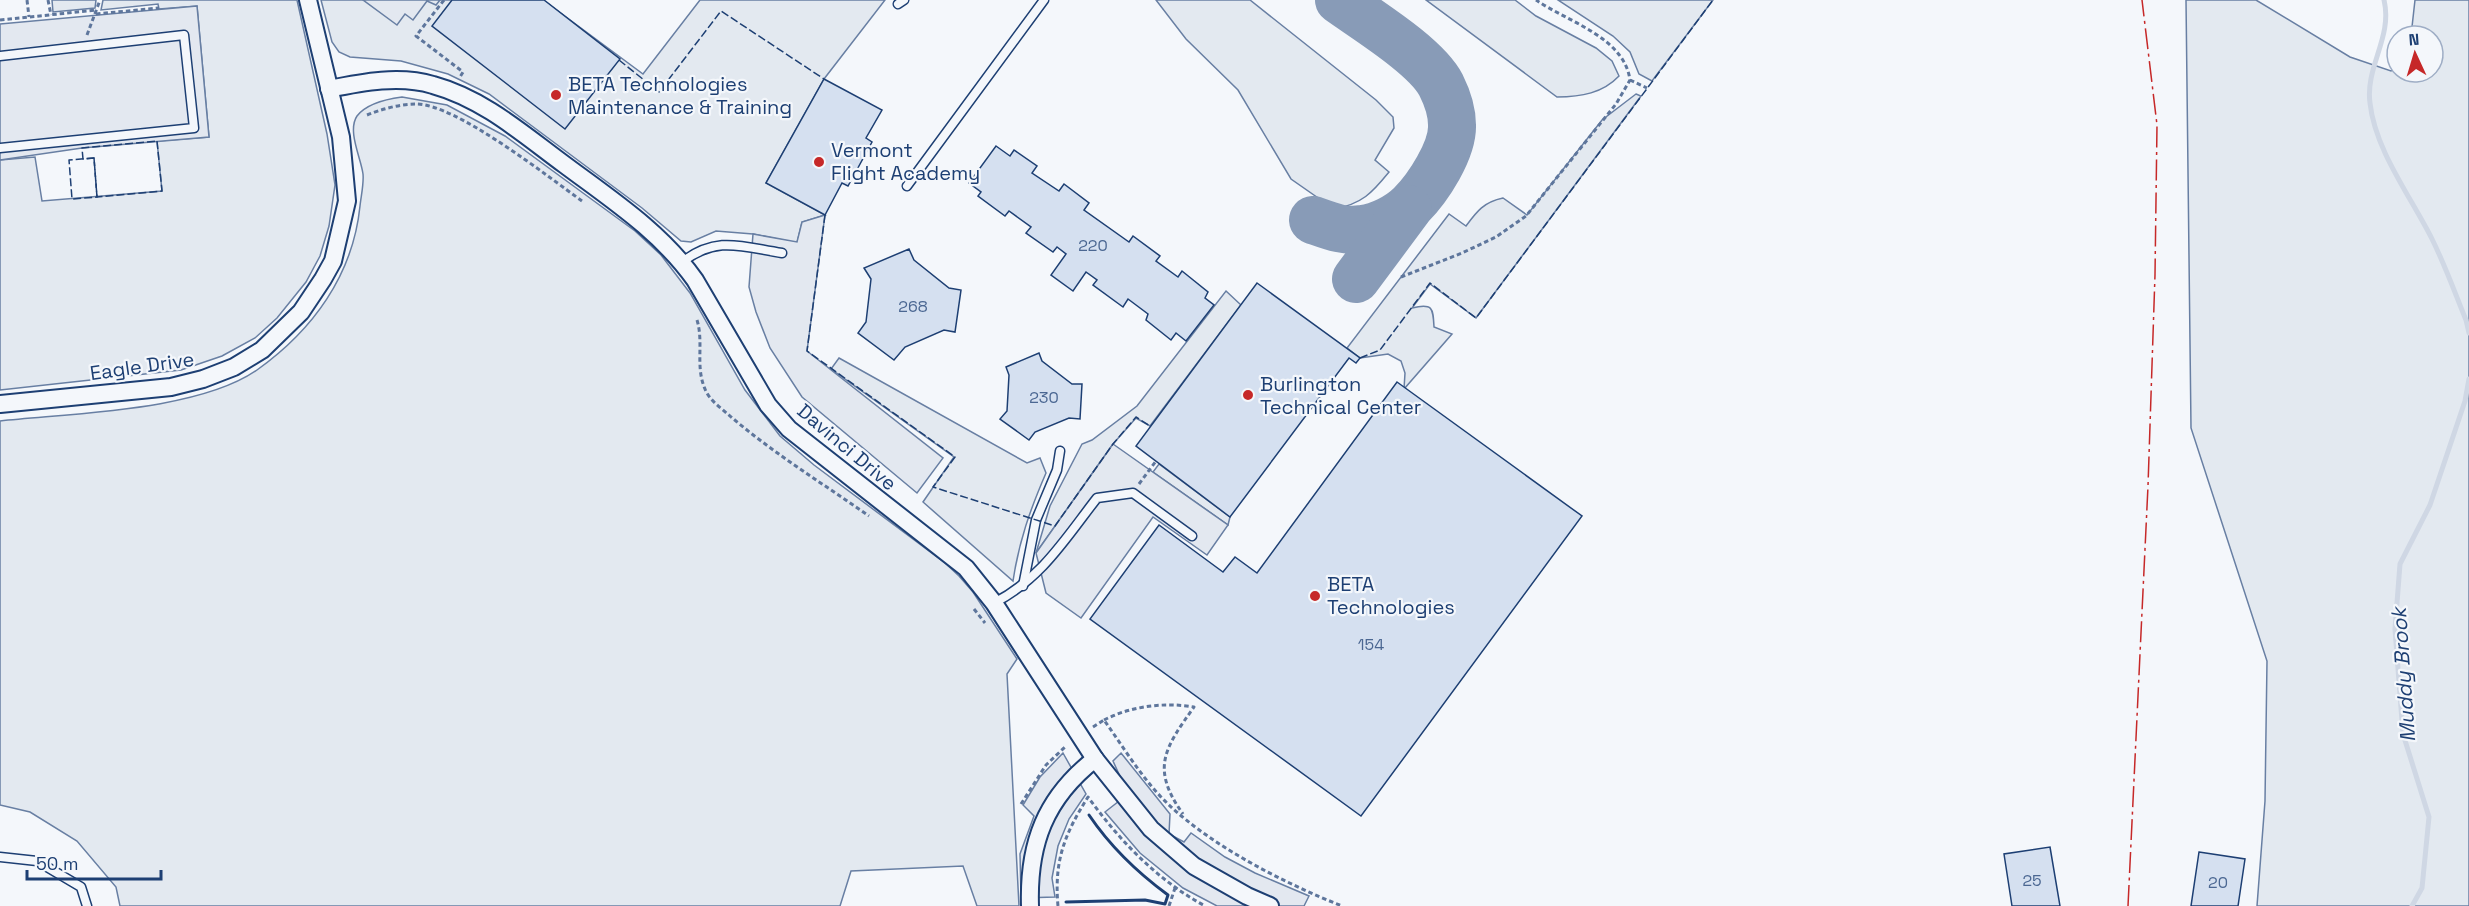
<svg xmlns="http://www.w3.org/2000/svg" width="2469" height="906" font-family="'Space Grotesk',sans-serif">
  <rect width="100%" height="100%" fill="#f4f7fb"/>
  <!-- green -->
  <g fill="#e3e9f0" stroke="#687fa3" stroke-width="1.5">
    <polygon points="52,0 96,0 95,8 53,12"/>
    <polygon points="103,0 297,0 327,134 335,185 329,226 320,256 306,282 277,318 255,338 222,356 181,370 0,390 0,160 35,157 42,201 162,191 157,141 209,137 197,6 159,9 158,4 101,10"/>
    <polygon points="321,0 543,0 643,74 700,0 885,0 824,79 766,183 825,215 802,222 797,243 753,234 716,231 691,242 681,241 642,208 489,94 448,74 401,61 350,57 339,52 332,42"/>
    <path d="M 1156,0 L 1250,0 L 1376,100 L 1393,117 L 1394,128 L 1375,160 L 1389,172 C 1372,193 1362,204 1334,209 L 1291,179 L 1238,90 L 1186,39 Z"/>
    <path d="M 1426,0 L 1515,0 L 1536,16 L 1596,48 L 1612,61 L 1619,76 C 1603,93 1581,97 1557,97 Z"/>
    <polygon points="1558,0 1713,0 1652,81 1639,74 1630,52 1613,36"/>
    <polygon points="2186,0 2256,0 2350,57 2391,71 2397,67 2397,72 2433,72 2433,36 2411,36 2415,0 2469,0 2469,906 2257,906 2265,801 2267,661 2191,428"/>
    <path d="M 1636,94 L 1641,96 L 1476,318 L 1430,284 L 1412,308 C 1433,303 1433,308 1434,327 L 1452,334 L 1404,389 L 1405,373 L 1401,361 L 1388,354 L 1360,358 L 1347,348 L 1449,214 L 1466,226 C 1477,211 1484,202 1503,198 L 1527,215 L 1602,120 Z"/>
    <path d="M 402,97 L 447,105 L 505,136 L 635,231 L 661,255 L 690,293 L 745,390 L 780,436 L 814,465 L 945,563 L 959,576 L 973,592 L 1017,659 L 1007,674 L 1019,906 L 977,906 L 963,866 L 851,871 L 840,906 L 120,906 L 116,887 L 77,841 L 30,812 L 0,805 L 0,421 C 73,413 198,411 257,370 C 313,330 353,275 360,206 C 361,196 364,184 363,174 C 361,158 347,131 357,116 C 367,103 387,99 402,97 Z"/>
    <polygon points="1226,291 1241,305 1150,426 1136,418 1113,444 1036,553 1050,506 1082,444 1092,440 1137,406"/>
    <path d="M 839,358 L 1027,463 L 1040,458 L 1046,473 C 1030,510 1019,541 1013,581 L 923,502 L 954,457 L 831,369 Z"/>
    <polygon points="1159,464 1230,517 1228,525 1153,472"/>
  </g>
  <!-- parking -->
  <g fill="#e3e8f0" stroke="#687fa3" stroke-width="1.5">
    <polygon points="363,0 440,0 436,5 427,1 413,20 405,14 397,25"/>
    <polygon points="197,6 209,137 82,148 0,160 0,24"/>
    <polygon points="825,215 807,351 943,458 917,493 802,397 770,348 756,312 749,287 753,234 797,242 802,222"/>
    <polygon points="1113,444 1228,525 1207,555 1153,517 1081,618 1046,593 1036,553"/>
    <polygon points="1063,753 1086,794 1069,819 1058,846 1052,878 1055,897 1021,898 1020,854 1034,816 1023,805 1040,777"/>
    <polygon points="1121,753 1170,814 1169,834 1184,842 1191,833 1225,857 1255,873 1309,896 1304,906 1217,906 1183,888 1140,853 1105,812 1128,794 1113,761"/>
  </g>
  <g fill="none" stroke-linecap="round" stroke-linejoin="round">
    <!-- stream -->
    <g stroke="#cfd7e4" stroke-width="5">
      <path d="M 2384,0 C 2393,37 2365,67 2370,103 C 2375,150 2411,197 2432,239 C 2445,265 2455,293 2466,320 L 2469,333"/>
      <polyline points="2412,906 2422,888 2429,817 2403,734 2395,629 2400,564 2430,505 2465,401 2469,379"/>
    </g>
    <!-- taxiway -->
    <g stroke="#889bb7" stroke-width="48">
      <path d="M 1313,220 C 1330,226 1344,232 1362,229 C 1379,227 1399,217 1411,205 C 1428,188 1453,150 1452,125 C 1452,111 1447,97 1441,85 C 1426,56 1367,20 1339,0"/>
      <polyline points="1356,279 1408,209"/>
    </g>
  </g>
  <!-- building -->
  <g fill="#d5e0f0" stroke="#1d3f73" stroke-width="1.5">
    <polygon points="452,0 544,0 620,59 565,129 432,26"/>
    <polygon points="824,79 882,110 866,138 872,142 848,186 842,183 825,215 766,183"/>
    <polygon points="996,146 1010,156 1014,150 1037,166 1032,173 1059,191 1064,184 1089,203 1084,210 1129,242 1133,236 1160,256 1156,261 1178,277 1182,271 1208,292 1205,298 1214,305 1186,341 1176,333 1171,340 1146,320 1148,314 1128,299 1123,307 1093,285 1097,280 1086,272 1073,291 1051,275 1066,254 1057,247 1053,252 1026,233 1031,227 1009,211 1005,216 978,196 981,192 969,183"/>
    <polygon points="909,249 914,260 949,288 961,290 955,332 944,330 905,347 894,360 858,333 866,322 871,279 864,268"/>
    <polygon points="1257,283 1360,358 1356,363 1349,358 1230,517 1136,446"/>
    <polygon points="1039,353 1042,361 1072,384 1082,384 1080,419 1069,418 1035,432 1029,440 1000,419 1007,411 1009,375 1006,367"/>
    <polygon points="1397,382 1582,516 1361,816 1090,619 1159,525 1223,572 1235,557 1257,573"/>
    <polygon points="2050,847 2060,906 2012,906 2004,854"/>
    <polygon points="2199,852 2245,859 2238,906 2191,906"/>
  </g>
  <g fill="none" stroke-linecap="round" stroke-linejoin="round">
    <!-- service casing -->
    <g stroke="#1d3f73" stroke-width="11">
      <g id="service">
        <polyline points="898,4 904,0"/>
        <polyline points="0,56 184,35 194,128 0,148"/>
        <polyline points="907,186 1044,0"/>
        <path d="M 682,262 C 718,235 742,247 782,253"/>
        <polyline points="1023,586 1036,520 1057,470 1060,451"/>
        <path d="M 994,603 C 1042,578 1065,539 1097,498 L 1133,493 L 1192,536"/>
        <polyline points="0,857 37,861 81,887 87,906"/>
      </g>
    </g>
    <!-- minor casing -->
    <g stroke="#1d3f73" stroke-width="20">
      <g id="minor">
        <path d="M 329,89 C 363,82 400,75 433,85 C 484,99 524,135 565,165 C 612,200 661,232 695,280 L 768,405 L 789,429 L 966,568 L 994,603 L 1095,759 L 1151,829 L 1194,866 L 1247,896 L 1270,906"/>
        <polyline points="0,404 171,387 203,379 234,367 262,350 301,312 323,279 333,261 347,201 341,137 308,0"/>
        <path d="M 1030,906 C 1028,844 1045,798 1095,759"/>
      </g>
    </g>
    <!-- path -->
    <g stroke="#5e769c" stroke-width="3" stroke-dasharray="4.5 3" stroke-linecap="butt">
      <polyline points="27,0 29,17"/>
      <polyline points="48,0 51,15"/>
      <polyline points="444,0 416,36 463,72 460,77"/>
      <polyline points="96,14 159,8"/>
      <polyline points="0,20 97,10"/>
      <polyline points="87,35 100,0"/>
      <polyline points="1630,80 1647,88"/>
      <path d="M 367,115 C 382,109 400,104 416,104 C 456,104 547,176 582,201"/>
      <path d="M 1401,277 L 1462,253 L 1496,237 L 1526,216 L 1616,104 L 1630,80 C 1624,37 1568,22 1536,0"/>
      <path d="M 697,320 C 704,343 695,366 705,389 C 709,400 721,408 730,416 C 773,453 822,483 869,516"/>
      <polyline points="1139,484 1156,461"/>
      <polyline points="974,609 985,623"/>
      <path d="M 1104,720 C 1131,706 1165,702 1194,707 C 1165,748 1150,768 1183,814"/>
      <path d="M 1093,727 L 1104,720 C 1124,748 1143,780 1168,804 C 1213,847 1284,883 1342,906"/>
      <polyline points="1021,804 1046,765 1066,746"/>
      <path d="M 1058,906 C 1054,861 1064,835 1088,797 C 1120,841 1157,880 1205,906"/>
      <polyline points="1169,906 1175,888"/>
    </g>
    <!-- service -->
    <use href="#service" stroke="#f4f7fb" stroke-width="8"/>
    <!-- minor -->
    <use href="#minor" stroke="#f4f7fb" stroke-width="16"/>
    <!-- fence -->
    <g stroke="#1d3f73" stroke-width="1.5" stroke-dasharray="8 3" stroke-linecap="butt">
      <polyline points="619,60 659,92 721,11 824,79"/>
      <polygon points="157,141 162,191 97,197 94,158 83,159 82,148"/>
      <polygon points="94,158 97,197 72,199 69,160"/>
      <polyline points="825,215 807,351 955,457 933,487 1055,526 1113,444 1136,417 1150,426"/>
      <polyline points="1360,358 1380,350 1430,283 1476,318 1713,0"/>
    </g>
    <!-- wall -->
    <path stroke="#1d3f73" stroke-width="3" d="M 1066,902 L 1145,900 L 1165,904 L 1168,895 C 1138,873 1110,846 1089,815"/>
    <!-- power -->
    <polyline stroke="#c62828" stroke-width="1.5" stroke-dasharray="21 4.5 3 4.5" stroke-linecap="butt" points="2128,906 2148,486 2155,275 2157,125 2142,0"/>
  </g>
  <!-- markers -->
  <g fill="#c62828" stroke="#f4f7fb" stroke-width="2">
    <circle cx="556" cy="95" r="6"/>
    <circle cx="819" cy="162" r="6"/>
    <circle cx="1248" cy="395" r="6"/>
    <circle cx="1315" cy="596" r="6"/>
  </g>
  <g text-anchor="middle" dominant-baseline="central" stroke-width="4.5" stroke-linejoin="round" paint-order="stroke">
    <!-- number labels -->
    <g font-size="16" fill="#4b6792">
      <text x="1093" y="245">220</text>
      <text x="913" y="306">268</text>
      <text x="1044" y="397">230</text>
      <text x="1371" y="644">154</text>
      <text x="2032" y="880">25</text>
      <text x="2218" y="882">20</text>
    </g>
    <!-- poi labels -->
    <g font-size="20" fill="#1d3f73" stroke="#f4f7fb" text-anchor="start">
      <text x="568" y="84">BETA Technologies<tspan x="568" dy="23">Maintenance &amp; Training</tspan></text>
      <text x="831" y="150">Vermont<tspan x="831" dy="23">Flight Academy</tspan></text>
      <text x="1260" y="384">Burlington<tspan x="1260" dy="23">Technical Center</tspan></text>
      <text x="1327" y="584">BETA<tspan x="1327" dy="23">Technologies</tspan></text>
    </g>
    <!-- street labels -->
    <g font-size="20" fill="#1d3f73" stroke="#f4f7fb">
      <text transform="translate(142 366) rotate(-8)">Eagle Drive</text>
      <text transform="translate(847 447) rotate(40)">Davinci Drive</text>
    </g>
    <!-- water labels -->
    <g font-size="21" font-style="italic" fill="#1d3f73" stroke="#f4f7fb">
      <text transform="translate(2403 675) rotate(-94)">Muddy Brook</text>
    </g>
  </g>
  <!-- north arrow -->
  <g transform="translate(2415 54) rotate(356)"><circle r="28" fill="#f4f7fb" stroke="#9eadc5" stroke-width="1.5"/>
  <path d="M0-4.5L10 22L0 15L-10 22Z" fill="#c62828"/>
  <text y="-9" font-size="16" font-weight="bold" text-anchor="middle" fill="#1d3f73">N</text>
  </g>
  <!-- scale -->
  <path d="M27 870v9h134v-9" fill="none" stroke="#1d3f73" stroke-width="3"/>
  <text x="36" y="870" font-size="18" fill="#1d3f73" stroke="#f4f7fb" stroke-width="4.5" paint-order="stroke">50 m</text>
</svg>
